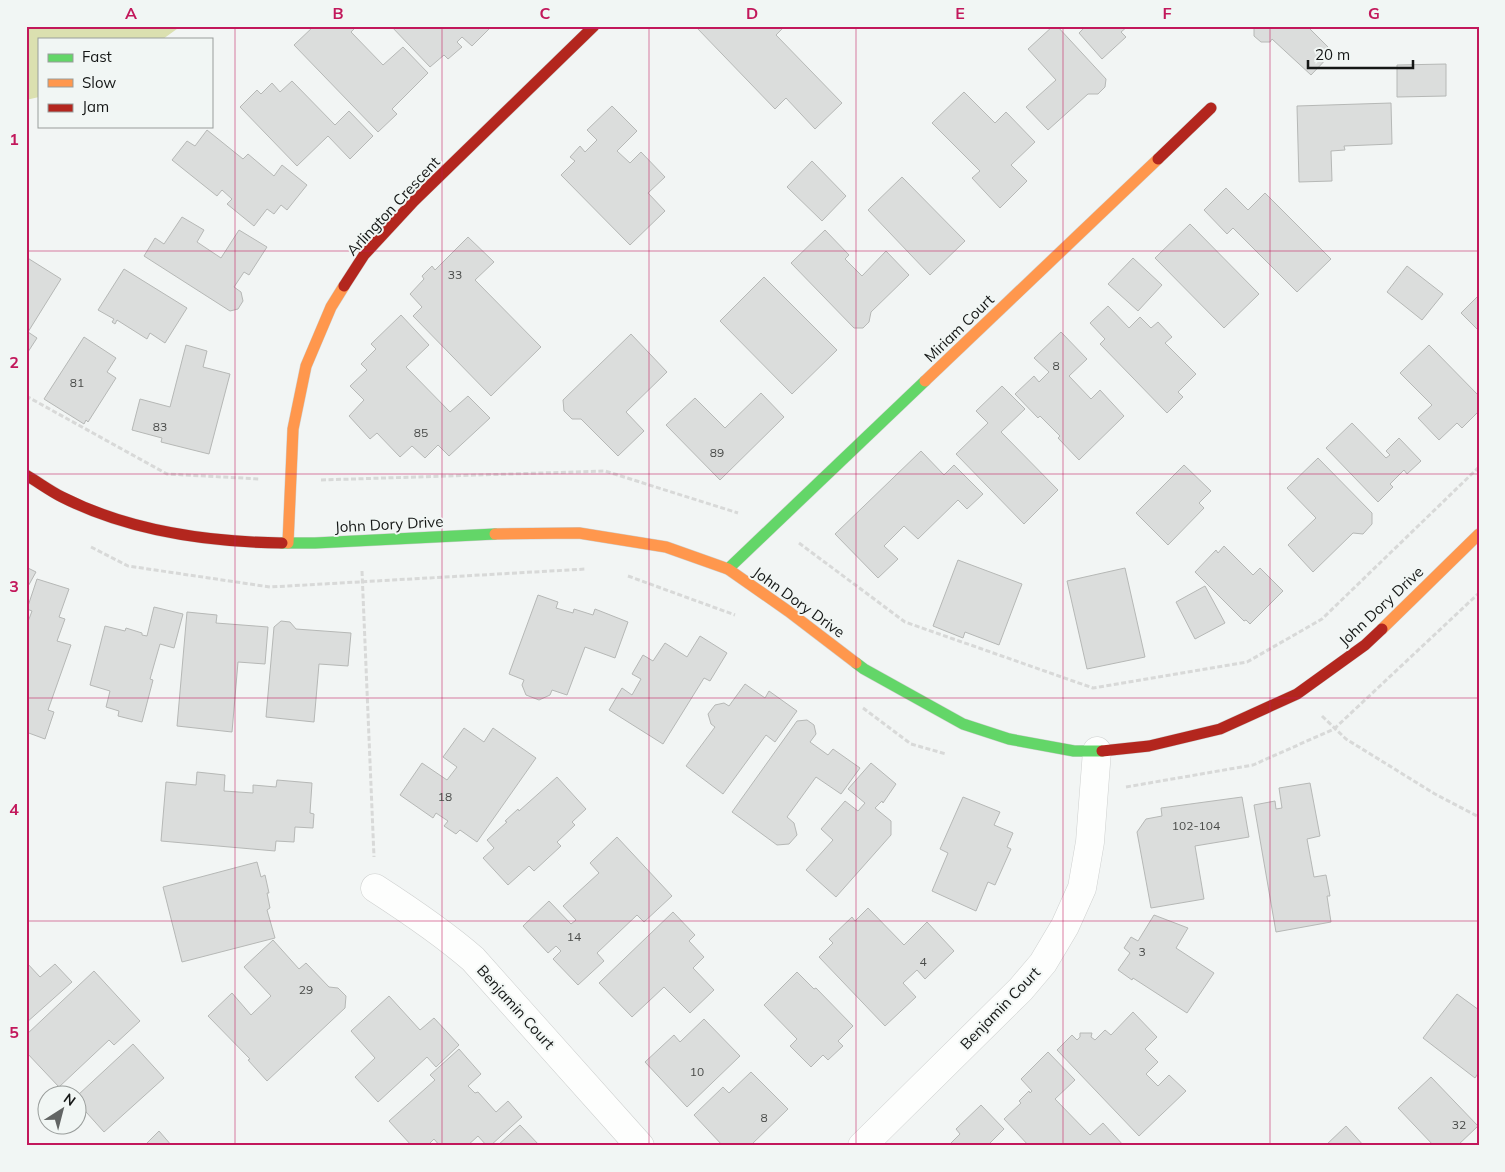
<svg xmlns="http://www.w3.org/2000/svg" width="1505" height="1172" font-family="Mulish,sans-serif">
  <rect width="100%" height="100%" fill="#f2f5f4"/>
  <!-- green -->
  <polygon fill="#dbe0b0" points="26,26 181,26 163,39 39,39 39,97 26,100"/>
  <!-- building -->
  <g fill="#dbdddc" stroke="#b6b8b6">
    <polygon points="314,26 357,26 351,32 383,65 403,47 428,73 392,109 397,114 378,132 294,45"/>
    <polygon points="391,26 492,26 472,46 462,37 457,42 462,47 448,59 444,55 430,67"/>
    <polygon points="700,26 785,26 776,35 842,103 815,129 786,98 775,109 697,28"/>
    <polygon points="1053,26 1057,26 1106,79 1105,87 1098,94 1088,94 1048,130 1026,107 1056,80 1028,49"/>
    <polygon points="1082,26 1128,26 1121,32 1126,37 1102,59 1079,33 1084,28"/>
    <polygon points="1307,26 1333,52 1311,75 1272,39 1270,42 1261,42 1254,36 1254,26"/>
    <polygon points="1446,64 1446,96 1397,97 1397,65"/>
    <polygon points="292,81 335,125 349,111 373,136 350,159 328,136 297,166 240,107 257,90 261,94 272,83 280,92"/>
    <polygon points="964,92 995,123 1006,112 1035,142 1011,165 1027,181 1000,208 972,178 980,171 932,123"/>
    <polygon points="1391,103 1392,144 1344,146 1345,150 1331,151 1332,181 1299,182 1297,106"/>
    <polygon points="612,106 637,131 617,151 630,163 641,152 665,177 648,193 665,211 630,245 561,175 575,161 570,157 580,146 585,152 597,140 587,130"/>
    <polygon points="207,130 243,159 248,154 274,176 282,165 307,185 287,210 281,205 274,214 267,209 254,226 227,204 232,199 222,190 217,196 172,160 187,141 195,146"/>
    <polygon points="812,161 846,196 822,221 787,187"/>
    <polygon points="902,177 965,241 930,275 868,210"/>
    <polygon points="1226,188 1248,210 1265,193 1331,259 1297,292 1233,228 1227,234 1204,210"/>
    <polygon points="182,217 204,230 197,242 221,258 239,230 267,247 249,275 244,272 234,287 241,292 243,301 238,309 230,311 144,256 155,238 164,244"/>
    <polygon points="1190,224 1259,294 1224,328 1155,258"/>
    <polygon points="825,230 849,255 845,259 862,276 886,251 909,275 871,312 869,322 863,328 854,328 791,263"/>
    <polygon points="468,237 494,262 475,280 541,347 491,396 413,316 422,307 410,294 424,279 422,276 432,266 435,270"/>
    <polygon points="26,257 61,279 28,332 37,338 26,355"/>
    <polygon points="1133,258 1162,285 1138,311 1108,284"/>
    <polygon points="1407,266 1443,294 1422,320 1387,292"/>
    <polygon points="124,269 187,308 165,343 150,333 147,339 117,320 115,324 112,322 114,319 98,310"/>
    <polygon points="764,277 837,350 792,394 720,321"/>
    <polygon points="1479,295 1479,331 1461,313"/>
    <polygon points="1108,306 1129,328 1140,317 1151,328 1158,322 1172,337 1165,343 1196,374 1178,392 1183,397 1167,413 1100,344 1105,339 1090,323"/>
    <polygon points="401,315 429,345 406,367 450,412 468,396 490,418 449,456 438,445 425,458 412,446 400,457 377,433 370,439 349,416 364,400 350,386 367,370 361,364 376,349 371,344"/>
    <polygon points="1061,332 1087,359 1069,376 1091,399 1100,390 1124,416 1079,460 1058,438 1060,436 1040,416 1038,418 1015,394 1034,376 1039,382 1049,372 1034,358"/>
    <polygon points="631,334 667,372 626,412 644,431 618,456 581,419 572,419 564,411 563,400"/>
    <polygon points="84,337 116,358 107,372 116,378 88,422 86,420 84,424 44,399"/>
    <polygon points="186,345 207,351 203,367 230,374 209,454 161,442 162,438 132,430 140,399 170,407"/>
    <polygon points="1429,345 1479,396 1479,411 1462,428 1457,423 1439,440 1418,418 1432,405 1400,373"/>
    <polygon points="1002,386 1025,409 1001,432 1058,490 1024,524 956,454 988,423 976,411"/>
    <polygon points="761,393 784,417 720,480 666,425 695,398 725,428"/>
    <polygon points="1352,423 1386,458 1390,455 1386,451 1399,438 1421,461 1407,474 1404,470 1390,484 1393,487 1378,502 1326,448"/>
    <polygon points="921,451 944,475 954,465 983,494 967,509 958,500 918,539 904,526 884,546 898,559 878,578 835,534"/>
    <polygon points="1318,458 1372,513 1372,524 1363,534 1353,533 1313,572 1288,545 1316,518 1287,488"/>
    <polygon points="1184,465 1211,491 1199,503 1204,508 1168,545 1136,513"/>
    <polygon points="1224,546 1253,575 1260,568 1283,591 1250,624 1246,620 1244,621 1195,572 1216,550 1218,553"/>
    <polygon points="958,560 1022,584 999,645 965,632 963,638 933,626"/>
    <polygon points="26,567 36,572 26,590"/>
    <polygon points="1125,568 1145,657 1087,669 1067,581"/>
    <polygon points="37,579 69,589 59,617 65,619 57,641 71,645 48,710 54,712 45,739 26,732 26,627 32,611 27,609"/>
    <polygon points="1205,586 1225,623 1195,639 1176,602"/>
    <polygon points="538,595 558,602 556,608 573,613 574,609 593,615 595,609 628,622 615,658 585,647 567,695 552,690 550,695 539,700 526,695 522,685 524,680 509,674"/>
    <polygon points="154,607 183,614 174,648 160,644 150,679 153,680 142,722 118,716 119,711 106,707 110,691 90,685 105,626 125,631 126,628 142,633 142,635 147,636"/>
    <polygon points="187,612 217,615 216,623 268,627 265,664 238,662 232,732 177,726"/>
    <polygon points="281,621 290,622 296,629 351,633 348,666 319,664 314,722 266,717 274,627"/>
    <polygon points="700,636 727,653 710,681 704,678 663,744 609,710 622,688 632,695 641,679 632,674 643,655 653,661 665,643 687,657"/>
    <polygon points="745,684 765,698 769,691 797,711 775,742 766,735 723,794 686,766 715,727 711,724 708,714 715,705 724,703 729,706"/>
    <polygon points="807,720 814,725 816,734 810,742 828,755 833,749 860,768 841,794 816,777 787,817 794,823 797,835 789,844 777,845 732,812 797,721"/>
    <polygon points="464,728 484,742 493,728 536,758 477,842 460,830 456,834 444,826 448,821 436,813 433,818 400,795 422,763 447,780 457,767 443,757"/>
    <polygon points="871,763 896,784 883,803 882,801 875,808 891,821 891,835 836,897 806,870 833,840 821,829 845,801 858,811 865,803 848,789"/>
    <polygon points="197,772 225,775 224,791 253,793 253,785 276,787 277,780 312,783 310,813 314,814 313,828 295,827 294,842 276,841 275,851 161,841 166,782 196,785"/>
    <polygon points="557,777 586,809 572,822 575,825 557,842 561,846 534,871 529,866 508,885 483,858 494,848 487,840 507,822 505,821 518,809 519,811"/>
    <polygon points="1310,783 1320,836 1307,839 1314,877 1326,875 1330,896 1327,896 1331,922 1276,932 1254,805 1275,801 1276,809 1282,808 1279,788"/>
    <polygon points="963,797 1000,812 994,825 1013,833 1007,847 1011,849 995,885 988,882 976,911 932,891 948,853 940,849"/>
    <polygon points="1242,797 1249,837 1195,846 1204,899 1151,908 1137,832 1146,819 1162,816 1161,808"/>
    <polygon points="617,837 672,896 644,922 637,915 597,953 604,961 578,985 553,959 561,951 556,946 548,953 523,926 549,901 571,924 576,920 563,906 599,873 590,863"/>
    <polygon points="257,862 261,877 265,875 269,893 267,893 270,908 267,910 275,938 182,962 163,887"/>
    <polygon points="868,908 904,945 927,922 954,951 925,979 917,970 903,983 916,997 885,1026 819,957 833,943 829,939 852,917 855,921"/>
    <polygon points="673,912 695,935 689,941 704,957 693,968 714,990 690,1013 664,987 632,1017 599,983"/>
    <polygon points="1154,915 1188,928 1176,948 1214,973 1187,1013 1133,978 1132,980 1118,970 1130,953 1124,948 1131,937 1138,941"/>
    <polygon points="273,940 299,969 306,963 329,987 338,988 346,996 345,1008 267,1081 248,1060 250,1059 208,1016 232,993 251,1015 271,996 244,967"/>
    <polygon points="26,962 40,977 55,964 72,982 26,1023"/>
    <polygon points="94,971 140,1021 114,1045 109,1040 59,1087 26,1052 26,1035"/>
    <polygon points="797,972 814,989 816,988 853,1026 838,1041 843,1046 828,1060 823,1055 811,1067 790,1046 797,1039 764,1005"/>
    <polygon points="1457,994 1479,1010 1479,1072 1475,1078 1423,1038"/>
    <polygon points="389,996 420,1030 434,1018 459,1045 436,1067 427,1057 378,1102 355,1077 375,1058 351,1031"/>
    <polygon points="1133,1012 1157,1037 1145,1049 1158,1062 1146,1074 1158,1086 1169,1075 1186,1091 1139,1136 1057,1050 1072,1035 1077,1040 1080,1037 1080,1033 1092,1033 1091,1037 1095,1040 1105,1030 1111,1035"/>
    <polygon points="704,1019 740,1056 687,1107 645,1062 674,1035 680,1042"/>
    <polygon points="133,1044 164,1078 104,1132 78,1103 78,1095"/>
    <polygon points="459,1049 481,1074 468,1086 475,1093 478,1092 496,1112 508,1101 522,1117 490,1146 487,1146 478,1136 467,1146 440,1146 434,1139 427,1146 412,1146 389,1121 435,1080 430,1075"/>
    <polygon points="1048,1052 1075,1080 1055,1099 1090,1135 1103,1123 1124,1146 1029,1146 1004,1119 1021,1103 1019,1101 1029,1091 1030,1093 1032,1091 1021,1079"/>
    <polygon points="751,1072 788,1109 750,1146 723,1146 694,1115 723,1087 729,1093"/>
    <polygon points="1431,1077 1478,1126 1457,1146 1434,1146 1398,1108"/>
    <polygon points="981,1105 1004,1129 987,1146 948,1146 960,1134 956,1129"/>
    <polygon points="520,1125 540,1146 497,1146"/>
    <polygon points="1346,1126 1364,1146 1325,1146"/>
    <polygon points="159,1131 172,1146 144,1146"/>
  </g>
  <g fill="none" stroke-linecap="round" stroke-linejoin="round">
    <!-- street casing -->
    <g stroke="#ced0cf" stroke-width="29">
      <g id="street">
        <path d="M 375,888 C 409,910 442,932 473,959 L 640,1146"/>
        <polyline points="862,1146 1021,989 1043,963 1065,926 1082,888 1090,842 1097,751"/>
      </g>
    </g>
    <!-- fast casing -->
    <g stroke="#ced0cf" stroke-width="12">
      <g id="fast">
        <polyline points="282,543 315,543 495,534"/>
        <polyline points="728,569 925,381"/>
        <polyline points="856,663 864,669 963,724 1009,739 1074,751 1102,751"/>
      </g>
    </g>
    <!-- slow casing -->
    <g stroke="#ced0cf" stroke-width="12">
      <g id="slow">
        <polyline points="925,381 1158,159"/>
        <polyline points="495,534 579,533 666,547 728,569 788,611 856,663"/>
        <polyline points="288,543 293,429 306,366 331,307 344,286"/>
        <polyline points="1382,629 1479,534"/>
      </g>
    </g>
    <!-- jam casing -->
    <g stroke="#ced0cf" stroke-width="12">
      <g id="jam">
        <polyline points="1158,159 1211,108"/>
        <polyline points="344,286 364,255 414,201 594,26"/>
        <path d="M 26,475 C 38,482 50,491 62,497 C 129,531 208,542 282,543"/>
        <polyline points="1102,751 1149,746 1220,729 1297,694 1365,645 1382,629"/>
      </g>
    </g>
    <!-- path -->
    <g stroke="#d8d9d8" stroke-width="3" stroke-dasharray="5 2.5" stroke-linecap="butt">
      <polyline points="26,396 167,474 260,479"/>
      <polyline points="321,480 605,471 738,513"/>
      <polyline points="799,543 905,622 1093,688 1247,662 1322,619 1479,467"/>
      <polyline points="91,547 128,566 270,587 586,569"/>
      <polyline points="362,571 374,857"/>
      <polyline points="628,576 735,615"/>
      <polyline points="863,708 911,744 946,754"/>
      <polyline points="1322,716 1346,739 1435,794 1479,817"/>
      <polyline points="1126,787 1253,765 1334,729 1479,593"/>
    </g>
    <!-- street -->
    <use href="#street" stroke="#fdfefd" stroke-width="28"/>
    <!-- fast -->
    <use href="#fast" stroke="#63d668" stroke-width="11"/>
    <!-- slow -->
    <use href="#slow" stroke="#ff974d" stroke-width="11"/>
    <!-- jam -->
    <use href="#jam" stroke="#b3261e" stroke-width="11"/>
  </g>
  <!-- grid -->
  <path fill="none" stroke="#c2185b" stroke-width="1" stroke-opacity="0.55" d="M 235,26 L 235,1146M 442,26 L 442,1146M 649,26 L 649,1146M 856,26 L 856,1146M 1063,26 L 1063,1146M 1270,26 L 1270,1146M 26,251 L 1479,251M 26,474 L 1479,474M 26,698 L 1479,698M 26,921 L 1479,921"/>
  <g text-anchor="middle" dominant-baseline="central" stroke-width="4" stroke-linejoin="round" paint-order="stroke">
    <!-- number labels -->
    <g font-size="12" fill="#484a48">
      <text x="455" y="274">33</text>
      <text x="1056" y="365">8</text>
      <text x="77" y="382">81</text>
      <text x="160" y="426">83</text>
      <text x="421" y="432">85</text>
      <text x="717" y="452">89</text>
      <text x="445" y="796">18</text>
      <text x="1196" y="825">102-104</text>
      <text x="574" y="936">14</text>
      <text x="1142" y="951">3</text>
      <text x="923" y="961">4</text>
      <text x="306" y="989">29</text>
      <text x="697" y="1071">10</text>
      <text x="764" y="1117">8</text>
      <text x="1459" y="1124">32</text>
    </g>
    <!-- street labels -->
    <g font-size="15" fill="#151716" stroke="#f1f6f4">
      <text transform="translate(393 206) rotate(-47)">Arlington Crescent</text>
      <text transform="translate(959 328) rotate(-44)">Miriam Court</text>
      <text transform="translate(389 524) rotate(-3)">John Dory Drive</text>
      <text transform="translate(799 602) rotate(36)">John Dory Drive</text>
      <text transform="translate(1381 606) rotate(-43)">John Dory Drive</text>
      <text transform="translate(516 1007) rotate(48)">Benjamin Court</text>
      <text transform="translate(1000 1008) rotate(-46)">Benjamin Court</text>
    </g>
  </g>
  <!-- border -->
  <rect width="1505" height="1172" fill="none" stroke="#f1f6f4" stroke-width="55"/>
  <!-- legend -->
  <rect x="38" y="38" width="175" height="90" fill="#f1f6f4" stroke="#999d9b"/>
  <rect x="48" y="54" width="25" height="8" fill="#63d668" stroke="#999d9b"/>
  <text x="82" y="62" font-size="15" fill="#151716">Fast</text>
  <rect x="48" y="79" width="25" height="8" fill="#ff974d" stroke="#999d9b"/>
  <text x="82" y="88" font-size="15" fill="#151716">Slow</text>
  <rect x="48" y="104" width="25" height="8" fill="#b3261e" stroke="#999d9b"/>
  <text x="82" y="112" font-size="15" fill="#151716">Jam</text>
  <!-- north arrow -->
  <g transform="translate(62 1110) rotate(36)"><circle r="24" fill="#f1f6f4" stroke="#999d9b"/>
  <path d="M0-4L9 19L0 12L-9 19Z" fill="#626564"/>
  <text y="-8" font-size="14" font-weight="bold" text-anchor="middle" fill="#151716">N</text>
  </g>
  <!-- scale -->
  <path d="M1308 60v8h105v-8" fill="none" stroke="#151716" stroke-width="2.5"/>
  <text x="1315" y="60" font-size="15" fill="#151716" stroke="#f1f6f4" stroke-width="4" paint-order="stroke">20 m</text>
  <rect x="28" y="28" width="1450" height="1116" fill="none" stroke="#c2185b" stroke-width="2"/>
  <g font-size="16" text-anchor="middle" font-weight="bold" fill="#c2185b">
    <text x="131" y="19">A</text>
    <text x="338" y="19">B</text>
    <text x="545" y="19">C</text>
    <text x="752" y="19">D</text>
    <text x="960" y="19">E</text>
    <text x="1167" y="19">F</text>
    <text x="1374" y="19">G</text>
    <text x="14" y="145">1</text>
    <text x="14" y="368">2</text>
    <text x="14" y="592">3</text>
    <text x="14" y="815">4</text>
    <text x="14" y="1038">5</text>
  </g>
</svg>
